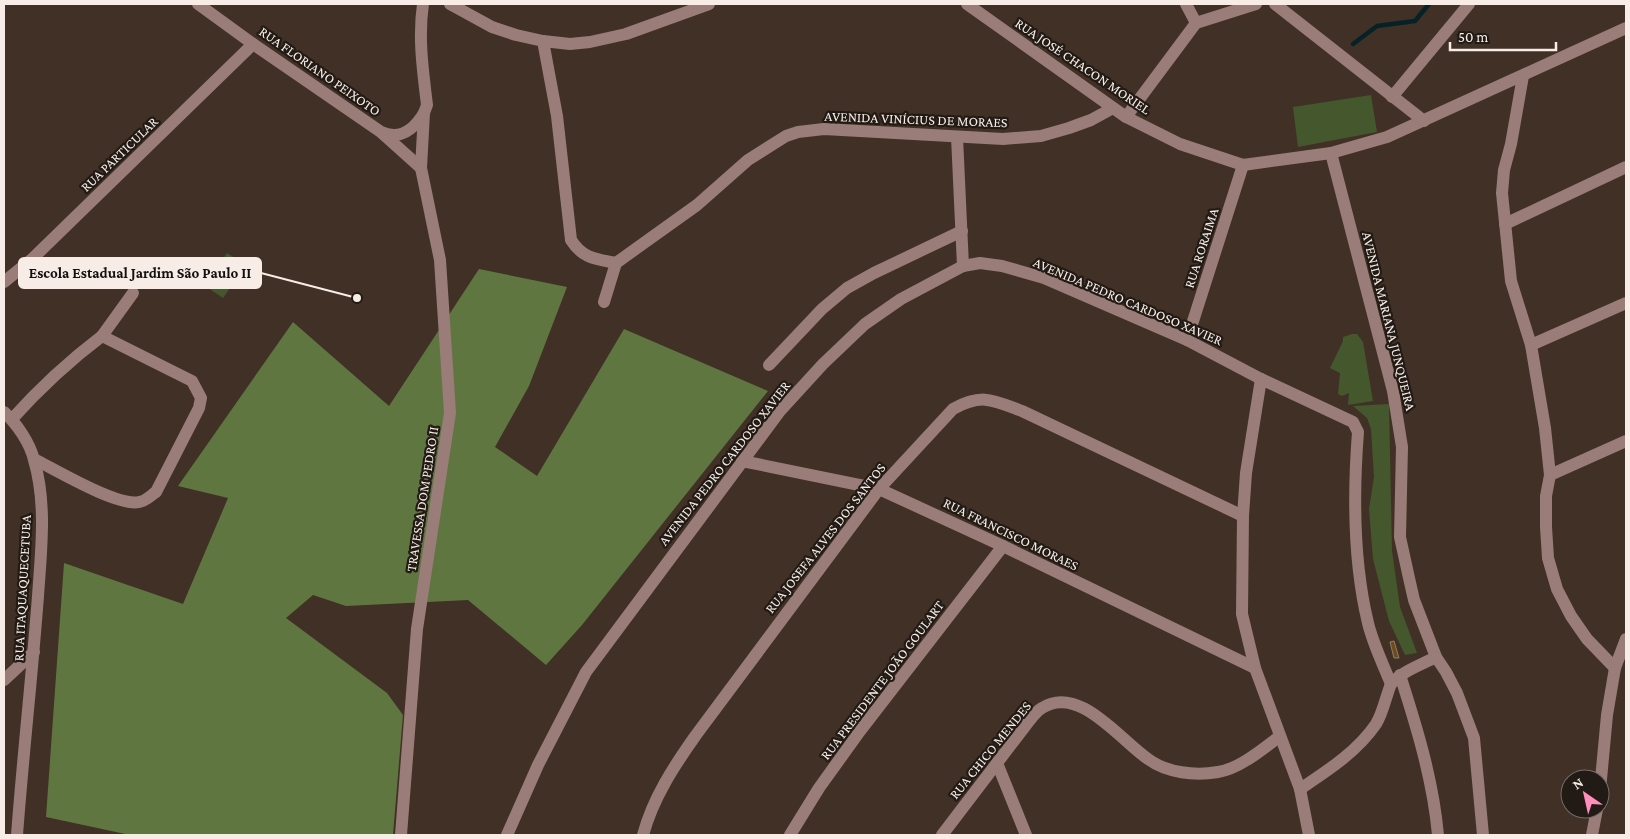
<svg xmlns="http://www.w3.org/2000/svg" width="1630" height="839" font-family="'Crimson Pro',serif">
  <rect width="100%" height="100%" fill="#403025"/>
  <!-- green -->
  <g fill="#45572c">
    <polygon points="1371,95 1377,132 1298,147 1293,107"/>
    <polygon points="227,253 246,265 223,298 205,286"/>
    <polygon points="1352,334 1357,334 1363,342 1373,401 1348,405 1349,393 1342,396 1338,394 1340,373 1330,368 1343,341 1343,337"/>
    <polygon points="1389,404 1392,551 1400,607 1417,653 1405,655 1389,621 1373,559 1369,509 1374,477 1371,429 1367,418 1353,406"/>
  </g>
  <!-- forest -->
  <polygon fill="#5f7640" points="479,269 567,287 529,386 495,447 537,476 624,329 768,391 582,625 546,665 468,600 346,606 313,595 286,618 387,693 403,715 393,835 130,835 46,817 64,563 183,604 228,498 178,486 293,322 389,406"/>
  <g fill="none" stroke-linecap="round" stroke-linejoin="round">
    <!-- stream -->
    <polyline stroke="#072227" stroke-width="4.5" points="1353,44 1377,26 1415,21 1429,4"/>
  </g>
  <!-- building -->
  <polygon fill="#704b17" stroke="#8d7f6e" points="1394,641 1399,658 1394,658 1390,642"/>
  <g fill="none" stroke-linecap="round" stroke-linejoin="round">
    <!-- minor -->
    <g stroke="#9a7c78" stroke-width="12">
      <path d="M 198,4 L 253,44 L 381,132 C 400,141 415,128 424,113"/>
      <polyline points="450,4 492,27 516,35 543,41 570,44 590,42 626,34 709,4"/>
      <polyline points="967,4 1126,117 1180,144 1243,165 1331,153 1387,137 1626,28"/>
      <polyline points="1186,4 1196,23"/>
      <polyline points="1275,4 1424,121"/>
      <path d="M 543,41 L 557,116 L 571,240 C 583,259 596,259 616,263"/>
      <polyline points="1523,76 1511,144 1504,170 1502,193 1511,281 1531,345 1545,428 1550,475 1546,496 1546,527 1548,558 1557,589 1571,616 1587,639 1615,668"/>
      <polyline points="1392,97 1469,4"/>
      <polyline points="1126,117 1196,23 1256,4"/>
      <polyline points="382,133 421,168"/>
      <polyline points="957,137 963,266"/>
      <polyline points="1331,153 1393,391 1402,447 1400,537 1409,578 1414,600 1436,657 1446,672 1457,693 1474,738 1483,835"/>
      <polyline points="1505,224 1626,167"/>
      <polyline points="4,282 31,260 253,44"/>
      <polyline points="604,302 616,263 697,205 748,160 786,136 798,132 824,129 1003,139 1041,136 1069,128 1091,120 1113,108"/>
      <polyline points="102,336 133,293"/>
      <polyline points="1187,340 1243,165"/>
      <polyline points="1531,345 1626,303"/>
      <polyline points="769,365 822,309 847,288 874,273 962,231"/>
      <polyline points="1261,379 1246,473 1243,516 1242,614 1255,668 1300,789 1309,835"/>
      <path d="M 4,412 C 17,424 30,443 34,460 C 47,504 41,551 38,596 C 32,676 23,755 17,835"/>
      <path d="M 12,419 C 39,389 69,361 102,336 L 192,381 L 201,398 L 199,408 L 156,492 C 150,496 146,501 139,502 C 118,507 56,470 34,459"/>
      <polyline points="742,461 879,489 1003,546 1255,668"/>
      <polyline points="1550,475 1626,441"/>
      <path d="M 1400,675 C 1417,728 1433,780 1438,835"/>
      <polyline points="4,680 34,652"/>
      <polyline points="997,763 1026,835"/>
      <path d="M 1300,789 C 1327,771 1357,752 1376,724 C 1383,713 1386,696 1391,684 C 1402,671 1421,665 1436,657"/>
      <polyline points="1600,790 1607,715 1615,668 1626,639"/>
      <path d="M 401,835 L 417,629 L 450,413 L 440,260 L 421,168 L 424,113 L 427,105 C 423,71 418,38 423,4"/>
      <path d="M 507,835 L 538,765 L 586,672 L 780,411 L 823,364 L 865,324 L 901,299 L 963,266 L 980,263 L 1002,266 L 1044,278 L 1187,340 L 1261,379 L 1353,422 L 1358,432 C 1353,496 1353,561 1368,623 C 1373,644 1383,664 1391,684"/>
      <path d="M 643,835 C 653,798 674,766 696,735 L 879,489 L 953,409 C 982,393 993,400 1022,411 L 1243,516"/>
      <polyline points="790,835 819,788 860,731 1003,546"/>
      <path d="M 942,835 L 1026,725 C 1031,719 1035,712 1042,708 C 1079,684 1120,740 1148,759 C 1167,773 1195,776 1218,772 C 1239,769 1263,749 1280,736"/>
      <polyline points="1592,835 1597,809"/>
    </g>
  </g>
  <g text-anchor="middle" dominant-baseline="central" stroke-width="4.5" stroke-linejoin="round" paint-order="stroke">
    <!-- street labels -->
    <g font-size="14" fill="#f8ede6" stroke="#211a15">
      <text transform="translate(1083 66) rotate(34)">RUA JOSÉ CHACON MORIEL</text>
      <text transform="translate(320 71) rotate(35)">RUA FLORIANO PEIXOTO</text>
      <text transform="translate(916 119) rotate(2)">AVENIDA VINÍCIUS DE MORAES</text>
      <text transform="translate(119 154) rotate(-44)">RUA PARTICULAR</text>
      <text transform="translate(1201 248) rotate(-72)">RUA RORAIMA</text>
      <text transform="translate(1128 301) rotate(23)">AVENIDA PEDRO CARDOSO XAVIER</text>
      <text transform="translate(1389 321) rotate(76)">AVENIDA MARIANA JUNQUEIRA</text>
      <text transform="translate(724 463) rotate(-52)">AVENIDA PEDRO CARDOSO XAVIER</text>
      <text transform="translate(422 499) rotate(-81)">TRAVESSA DOM PEDRO II</text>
      <text transform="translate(1011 534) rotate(26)">RUA FRANCISCO MORAES</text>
      <text transform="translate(825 538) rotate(-52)">RUA JOSEFA ALVES DOS SANTOS</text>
      <text transform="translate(22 588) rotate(-87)">RUA ITAQUAQUECETUBA</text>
      <text transform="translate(882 680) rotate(-53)">RUA PRESIDENTE JOÃO GOULART</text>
      <text transform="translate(990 750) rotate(-51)">RUA CHICO MENDES</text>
    </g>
  </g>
  <!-- callouts -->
  <path fill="none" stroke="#f8ede6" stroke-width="2" d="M357 298L261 273"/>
  <circle fill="#f8ede6" stroke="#211a15" stroke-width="2" cx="357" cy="298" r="5"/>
  <rect fill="#f8ede6" stroke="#f8ede6" stroke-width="2" x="19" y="258" width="242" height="30" rx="5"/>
  <g font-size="15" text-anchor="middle" font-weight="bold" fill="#111">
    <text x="140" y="278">Escola Estadual Jardim São Paulo II</text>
  </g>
  <!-- border -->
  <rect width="1630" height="839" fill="none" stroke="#f8ede6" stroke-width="10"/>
  <!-- north arrow -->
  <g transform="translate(1585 794) rotate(326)"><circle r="24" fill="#211a15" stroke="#776e69"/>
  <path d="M0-4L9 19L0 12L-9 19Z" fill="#fe8ebe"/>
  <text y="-8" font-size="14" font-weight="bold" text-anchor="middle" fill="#f8ede6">N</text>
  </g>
  <!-- scale -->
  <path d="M1450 42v8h106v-8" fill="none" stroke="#f8ede6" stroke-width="2.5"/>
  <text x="1458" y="42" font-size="15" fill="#f8ede6" stroke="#211a15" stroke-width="4" paint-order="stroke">50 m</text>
</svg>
